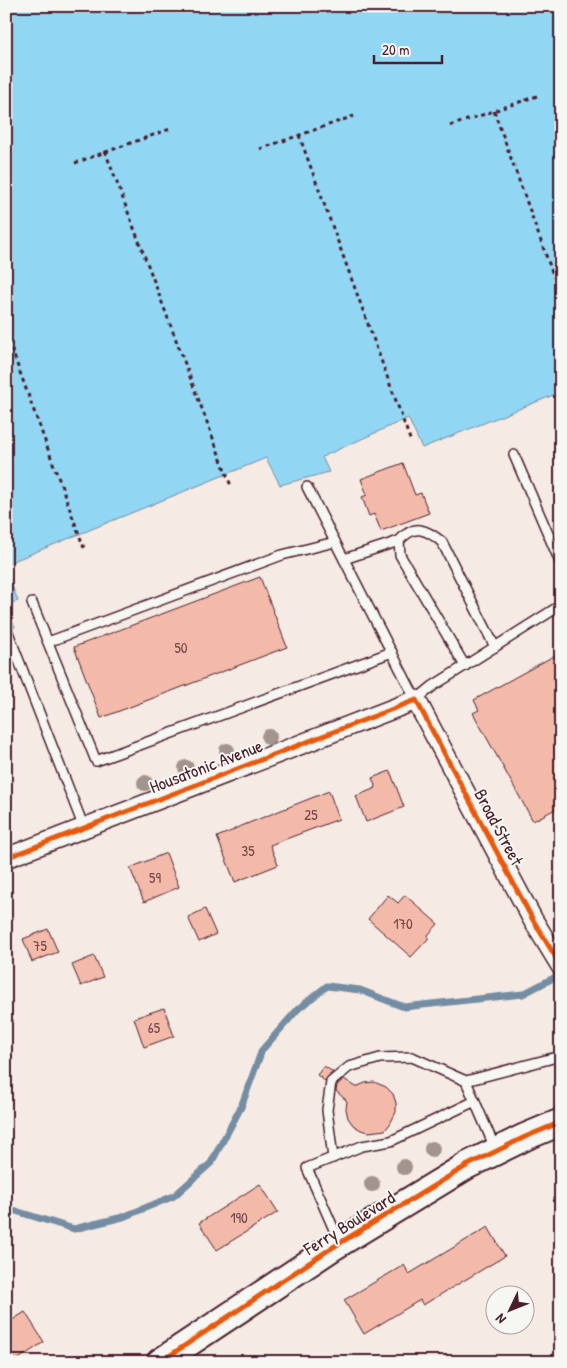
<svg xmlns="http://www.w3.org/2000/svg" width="567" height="1368" font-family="'Patrick Hand',sans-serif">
  <rect width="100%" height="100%" fill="#f5eae4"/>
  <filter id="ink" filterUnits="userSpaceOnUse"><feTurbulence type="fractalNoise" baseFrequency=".02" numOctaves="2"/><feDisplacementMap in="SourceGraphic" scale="10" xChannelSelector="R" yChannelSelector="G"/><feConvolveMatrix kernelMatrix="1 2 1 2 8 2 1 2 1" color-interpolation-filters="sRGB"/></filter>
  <g filter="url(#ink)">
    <!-- water -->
    <g fill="#91d6f3" stroke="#758da3">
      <polygon points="6,6 561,6 561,392 422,448 408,418 322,457 329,472 280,485 266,458 6,564"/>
      <polygon points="6,570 18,601 6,605 15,627 6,631"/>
    </g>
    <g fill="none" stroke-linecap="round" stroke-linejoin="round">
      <!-- stream -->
      <polyline stroke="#758da3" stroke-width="7" points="6,1208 74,1229 123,1217 174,1196 211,1163 241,1107 262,1050 298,1009 327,986 360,990 404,1007 523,994 561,974"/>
    </g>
    <!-- building -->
    <g fill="#f3baaa" stroke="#4a1f2b">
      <polygon points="403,463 415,495 421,493 429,513 381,531 374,514 369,516 362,497 367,495 361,479"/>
      <polygon points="260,577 287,647 101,718 74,647"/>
      <polygon points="561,652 561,806 533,821 473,713 479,710 474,700"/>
      <polygon points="390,771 404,807 366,822 356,796 376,788 372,778"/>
      <polygon points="329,791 339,819 270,845 278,865 235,882 217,837 234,830 234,829"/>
      <polygon points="166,853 179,887 144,902 130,868"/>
      <polygon points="388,895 398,903 405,895 438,924 428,935 428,939 411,957 368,919"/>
      <polygon points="205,909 216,934 199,942 188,917"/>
      <polygon points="48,929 58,952 32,962 23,939"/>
      <polygon points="94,956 103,977 81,986 72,965"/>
      <polygon points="164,1008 174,1036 144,1047 134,1018"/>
      <polygon points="324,1066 333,1072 327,1077 325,1081 317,1075"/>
      <polygon points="344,1079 356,1087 365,1083 374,1082 386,1087 393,1094 396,1103 396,1112 390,1124 385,1130 369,1132 361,1130 353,1125 348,1118 346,1109 347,1101 336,1091 337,1085"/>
      <polygon points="260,1184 278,1212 217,1250 199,1223"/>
      <polygon points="488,1227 505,1256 423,1305 420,1300 364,1334 344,1300 404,1265 409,1274"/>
      <polygon points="25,1312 44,1342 14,1362 6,1362 6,1324"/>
    </g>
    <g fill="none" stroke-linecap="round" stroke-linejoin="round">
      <!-- lane casing -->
      <g stroke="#4a1f2b" stroke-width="12">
        <g id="lane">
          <polyline points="514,455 561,564"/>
          <polyline points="307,487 416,700 433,686 561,605"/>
          <polyline points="344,559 399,541"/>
          <polyline points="32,603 96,761 392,652"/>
          <polyline points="7,630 84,828"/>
          <polyline points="48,642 282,555 335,542"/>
          <path d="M 465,666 L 400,555 L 399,541 C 414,524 425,528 442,542 L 495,647"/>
          <polyline points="495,1148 466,1081 553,1058"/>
          <polyline points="333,1158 327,1110 331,1082 349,1067 380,1058 412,1057 466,1081"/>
          <polyline points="339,1241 307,1168 362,1146 391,1141 475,1101"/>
        </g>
      </g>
      <!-- street casing -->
      <g stroke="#4a1f2b" stroke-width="22">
        <polyline id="street" points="6,858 416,700 533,920 561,966"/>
      </g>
      <!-- secondary casing -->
      <g stroke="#4a1f2b" stroke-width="30">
        <polyline id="secondary" points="160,1362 330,1249 468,1165 525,1137 561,1122"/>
      </g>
      <!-- path -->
      <g stroke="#4a1f2b" stroke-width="3" stroke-dasharray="4 4" stroke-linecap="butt">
        <polyline points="494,111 561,297"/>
        <polyline points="450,126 537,96"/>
        <polyline points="299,135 411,442"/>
        <polyline points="260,149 354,116"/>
        <polyline points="105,151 231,486"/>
        <polyline points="75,163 170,129"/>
        <polyline points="6,334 84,548"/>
      </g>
      <!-- lane -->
      <use href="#lane" stroke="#f6f6f2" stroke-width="9"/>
      <!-- street -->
      <use href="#street" stroke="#f6f6f2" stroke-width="19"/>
      <!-- secondary -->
      <use href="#secondary" stroke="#f6f6f2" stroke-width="26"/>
      <!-- cycleway casing -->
      <g stroke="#f6f6f2" stroke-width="8">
        <g id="cycleway">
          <polyline points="6,858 416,700 533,920 561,966"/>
          <polyline points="160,1362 330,1249 468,1165 525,1137 561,1122"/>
        </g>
      </g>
      <!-- cycleway -->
      <use href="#cycleway" stroke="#e8590c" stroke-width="5"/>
    </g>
    <!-- trees -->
    <g fill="#a4948e">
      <circle cx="269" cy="737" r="8"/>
      <circle cx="227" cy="751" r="8"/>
      <circle cx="186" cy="768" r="8"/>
      <circle cx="145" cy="783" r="8"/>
      <circle cx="432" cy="1149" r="8"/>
      <circle cx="404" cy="1167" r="8"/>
      <circle cx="372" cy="1184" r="8"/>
    </g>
  </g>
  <g text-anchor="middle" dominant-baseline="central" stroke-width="4" stroke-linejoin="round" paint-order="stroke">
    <!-- number labels -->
    <g font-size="15" fill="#74464b">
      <text x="181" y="647">50</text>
      <text x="311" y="814">25</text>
      <text x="248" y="850">35</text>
      <text x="155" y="877">59</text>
      <text x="403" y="923">170</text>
      <text x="40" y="945">75</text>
      <text x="154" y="1027">65</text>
      <text x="239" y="1217">190</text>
    </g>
    <!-- street labels -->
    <g font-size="18" fill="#4a1f2b" stroke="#f6f6f2">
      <text transform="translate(206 766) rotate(-21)">Housatonic Avenue</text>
      <text transform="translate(499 827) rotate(62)">Broad Street</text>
      <text transform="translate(349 1223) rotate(-32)">Ferry Boulevard</text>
    </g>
  </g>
  <!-- margin -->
  <rect width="567" height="1368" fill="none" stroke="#f6f6f2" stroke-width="25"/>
  <rect x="12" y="12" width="542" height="1343" fill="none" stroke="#4a1f2b" stroke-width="2" filter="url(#ink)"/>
  <!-- north arrow -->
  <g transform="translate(510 1310) rotate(227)"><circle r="24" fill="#f6f6f2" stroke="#b1a0a2"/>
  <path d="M0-4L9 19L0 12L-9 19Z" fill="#4a1f2b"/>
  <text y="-8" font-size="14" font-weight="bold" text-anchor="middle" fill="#4a1f2b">N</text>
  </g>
  <!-- scale -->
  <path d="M374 55v8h68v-8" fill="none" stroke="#4a1f2b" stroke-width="2.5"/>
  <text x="382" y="55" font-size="15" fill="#4a1f2b" stroke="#f6f6f2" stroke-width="4" paint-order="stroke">20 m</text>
</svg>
